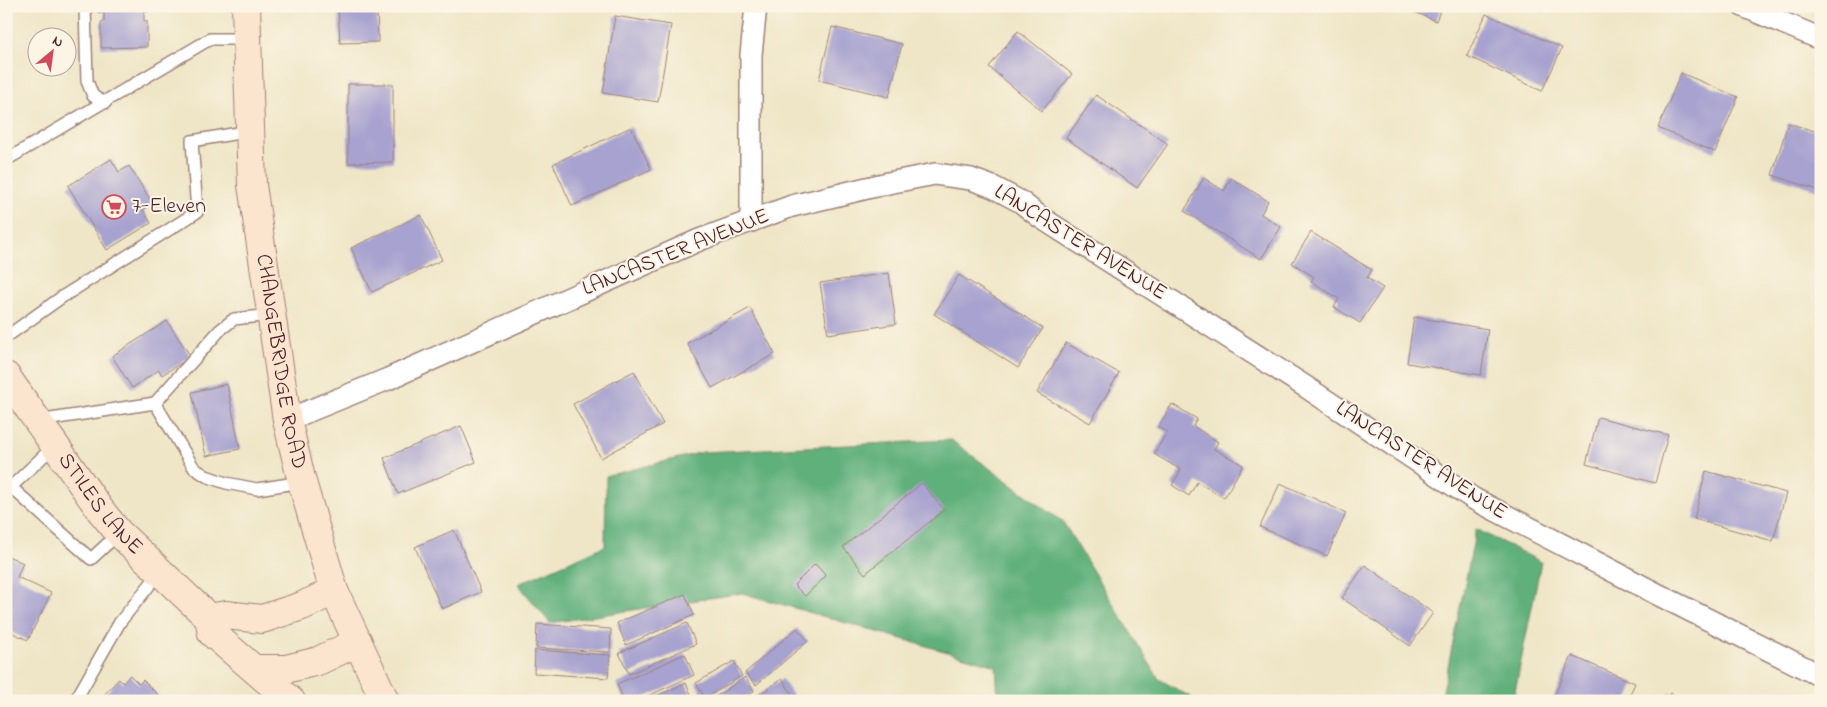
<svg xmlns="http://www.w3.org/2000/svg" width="1827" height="707" font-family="'Indie Flower',sans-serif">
  <rect width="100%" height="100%" fill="#fcf5e5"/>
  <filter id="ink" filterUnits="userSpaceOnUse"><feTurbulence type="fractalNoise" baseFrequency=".02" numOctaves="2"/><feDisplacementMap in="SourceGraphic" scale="10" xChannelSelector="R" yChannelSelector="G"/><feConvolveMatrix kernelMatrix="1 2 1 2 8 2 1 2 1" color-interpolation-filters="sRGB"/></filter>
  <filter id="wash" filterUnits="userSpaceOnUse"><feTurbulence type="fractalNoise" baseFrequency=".0096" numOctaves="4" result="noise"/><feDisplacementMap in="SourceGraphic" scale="20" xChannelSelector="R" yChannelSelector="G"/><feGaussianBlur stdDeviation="1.12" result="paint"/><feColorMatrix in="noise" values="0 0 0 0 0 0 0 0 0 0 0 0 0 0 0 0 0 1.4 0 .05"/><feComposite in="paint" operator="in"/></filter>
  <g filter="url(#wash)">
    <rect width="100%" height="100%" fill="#efe6c7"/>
    <!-- forest -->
    <g fill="#61b07b" stroke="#566853">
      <polygon points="951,440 1063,522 1159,679 1197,701 998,701 996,666 742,593 550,623 518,584 605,546 606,476 703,452"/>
      <polygon points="1476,529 1541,562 1513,701 1441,701"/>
    </g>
    <g id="blocks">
      <!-- building -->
      <g fill="#a7a2cf">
        <polygon points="98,6 148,6 148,11 144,11 144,21 147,21 147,47 101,48 101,22 104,22 104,12 98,12"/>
        <polygon points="338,6 377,6 378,42 340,43"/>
        <polygon points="1400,6 1442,6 1436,21"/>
        <polygon points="1486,14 1562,48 1542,91 1467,56"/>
        <polygon points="615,16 671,25 658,102 603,93"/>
        <polygon points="832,27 902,44 889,97 819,80"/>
        <polygon points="1018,31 1072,74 1042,111 989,67"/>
        <polygon points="1681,73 1738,97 1715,152 1658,128"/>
        <polygon points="348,84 393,84 393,162 348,163"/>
        <polygon points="1096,95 1168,144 1137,188 1066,138"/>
        <polygon points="1788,123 1821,133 1821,191 1772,175"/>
        <polygon points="631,127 651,169 572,206 553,164"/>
        <polygon points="111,159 119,172 129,166 153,204 143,210 151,223 107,250 68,186"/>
        <polygon points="1204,178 1224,191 1231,178 1268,201 1261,214 1281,227 1261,259 1184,211"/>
        <polygon points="421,215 442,260 372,292 351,248"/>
        <polygon points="1311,232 1372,270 1367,278 1383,288 1360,323 1334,307 1339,299 1311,281 1314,277 1292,263"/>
        <polygon points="889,273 896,324 828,334 820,283"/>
        <polygon points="959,275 1043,328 1018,368 934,314"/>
        <polygon points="750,308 775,354 712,388 687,343"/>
        <polygon points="1414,317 1488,329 1481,375 1407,363"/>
        <polygon points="167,321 191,357 162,375 159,370 132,388 112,356"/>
        <polygon points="1066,343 1119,373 1090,423 1037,393"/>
        <polygon points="634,371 663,424 601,458 573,404"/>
        <polygon points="227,384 240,449 206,456 192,392"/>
        <polygon points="1172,404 1197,419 1193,426 1218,442 1214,449 1243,465 1224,498 1197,482 1189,496 1172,485 1181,470 1154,454 1167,432 1158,427"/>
        <polygon points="1598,417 1668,435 1655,483 1586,464"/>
        <polygon points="461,426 476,462 398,494 384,458"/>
        <polygon points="1706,471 1786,493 1773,541 1694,519"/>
        <polygon points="922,483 944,510 865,574 843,547"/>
        <polygon points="1280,483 1346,513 1327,556 1260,527"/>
        <polygon points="454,530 481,592 442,609 415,547"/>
        <polygon points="6,555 23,563 17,577 51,593 28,640 6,630"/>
        <polygon points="815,564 826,576 805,596 794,585"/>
        <polygon points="1365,565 1433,613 1410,646 1342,598"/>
        <polygon points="685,594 694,615 626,645 617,623"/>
        <polygon points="687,623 696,644 629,674 619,653"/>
        <polygon points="537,624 611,629 610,652 536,648"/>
        <polygon points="797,628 808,641 756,685 745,673"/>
        <polygon points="535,650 610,655 608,678 534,673"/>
        <polygon points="685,654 694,675 637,701 624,701 617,684"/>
        <polygon points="1572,656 1635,683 1627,701 1552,701"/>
        <polygon points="734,661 742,676 705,698 696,683"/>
        <polygon points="130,675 139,684 143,680 164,701 98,701 119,679 123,683"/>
        <polygon points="745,677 754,691 740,701 709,701"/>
        <polygon points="782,679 795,698 790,701 749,701"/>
        <polygon points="686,683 694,701 645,701"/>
        <polygon points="1670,693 1684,701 1666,701"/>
      </g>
    </g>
  </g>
  <g filter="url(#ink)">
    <use href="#blocks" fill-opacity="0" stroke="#9c8279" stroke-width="1"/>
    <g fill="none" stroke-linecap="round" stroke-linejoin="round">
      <!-- lane casing -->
      <g stroke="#9c8279" stroke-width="14">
        <g id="lane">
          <polyline points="85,6 87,81 93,96 105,103"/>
          <polyline points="6,160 210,39 247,39"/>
          <polyline points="6,337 62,297 197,212 192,141 250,131"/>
          <polyline points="155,403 220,330 234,319 271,315"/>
          <polyline points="38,421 155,403 194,468 206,476 226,483 257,489 302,482"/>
          <polyline points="54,446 11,487 91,559 119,533"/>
          <polyline points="75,701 120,622 160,572"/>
        </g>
      </g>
      <!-- street casing -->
      <g stroke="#9c8279" stroke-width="24">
        <g id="street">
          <polyline points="1743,6 1821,39"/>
          <polyline points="751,221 751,55 756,6"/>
          <polyline points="287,420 388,379 699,240 792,206 888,183 935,174 971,179 993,187 1021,202 1040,217 1306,387 1474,499 1659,595 1821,676"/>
        </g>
      </g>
      <!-- secondary casing -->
      <g stroke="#9c8279" stroke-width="30">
        <g id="secondary">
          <path id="s1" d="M 246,6 L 252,185 L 287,420 L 302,482 L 334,591 L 385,701"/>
          <path id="s2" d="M 6,376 L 101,511 L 119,533 L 209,618 L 212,633 L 291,701"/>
          <polyline points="209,618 226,615 262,619 302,606 334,591"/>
          <polyline points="255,669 286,669 318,661 358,642"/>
        </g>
      </g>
      <!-- lane -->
      <use href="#lane" stroke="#fff" stroke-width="11"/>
      <!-- street -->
      <use href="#street" stroke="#fff" stroke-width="21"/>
      <!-- secondary -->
      <use href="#secondary" stroke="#fce5cf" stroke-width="28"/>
    </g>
  </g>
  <!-- icons -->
  <defs>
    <g id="supermarket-ring" transform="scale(1.25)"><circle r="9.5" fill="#fcf5e5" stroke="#d1495b" stroke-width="1.5"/><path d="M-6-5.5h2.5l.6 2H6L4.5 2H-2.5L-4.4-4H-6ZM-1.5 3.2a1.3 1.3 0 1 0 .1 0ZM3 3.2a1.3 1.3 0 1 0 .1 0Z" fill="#d1495b"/></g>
  </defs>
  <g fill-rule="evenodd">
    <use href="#supermarket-ring" x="114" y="207"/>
  </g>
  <g text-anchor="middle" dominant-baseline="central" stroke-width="4" stroke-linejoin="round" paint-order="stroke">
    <!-- poi labels -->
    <g font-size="22" fill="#4a1f2b" stroke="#fcf5e5" text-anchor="start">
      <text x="132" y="207">7-Eleven</text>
    </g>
    <!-- street labels -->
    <g font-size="22" fill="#4a1f2b" stroke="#fcf5e5">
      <text transform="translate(1080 243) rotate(32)">LANCASTER AVENUE</text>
      <text transform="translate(676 253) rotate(-22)">LANCASTER AVENUE</text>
      <text stroke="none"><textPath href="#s1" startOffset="358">CHANGEBRIDGE ROAD</textPath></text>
      <text transform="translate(1421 461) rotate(33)">LANCASTER AVENUE</text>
      <text stroke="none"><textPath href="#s2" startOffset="159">STILES LANE</textPath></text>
    </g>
  </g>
  <!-- margin -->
  <rect width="1827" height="707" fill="none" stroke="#fcf5e5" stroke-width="25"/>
  <!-- north arrow -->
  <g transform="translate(52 52) rotate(29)"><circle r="24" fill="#fcf5e5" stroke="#b59f9b"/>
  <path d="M0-4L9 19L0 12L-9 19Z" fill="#d1495b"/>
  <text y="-8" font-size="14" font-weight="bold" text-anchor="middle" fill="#4a1f2b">N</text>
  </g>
</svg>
